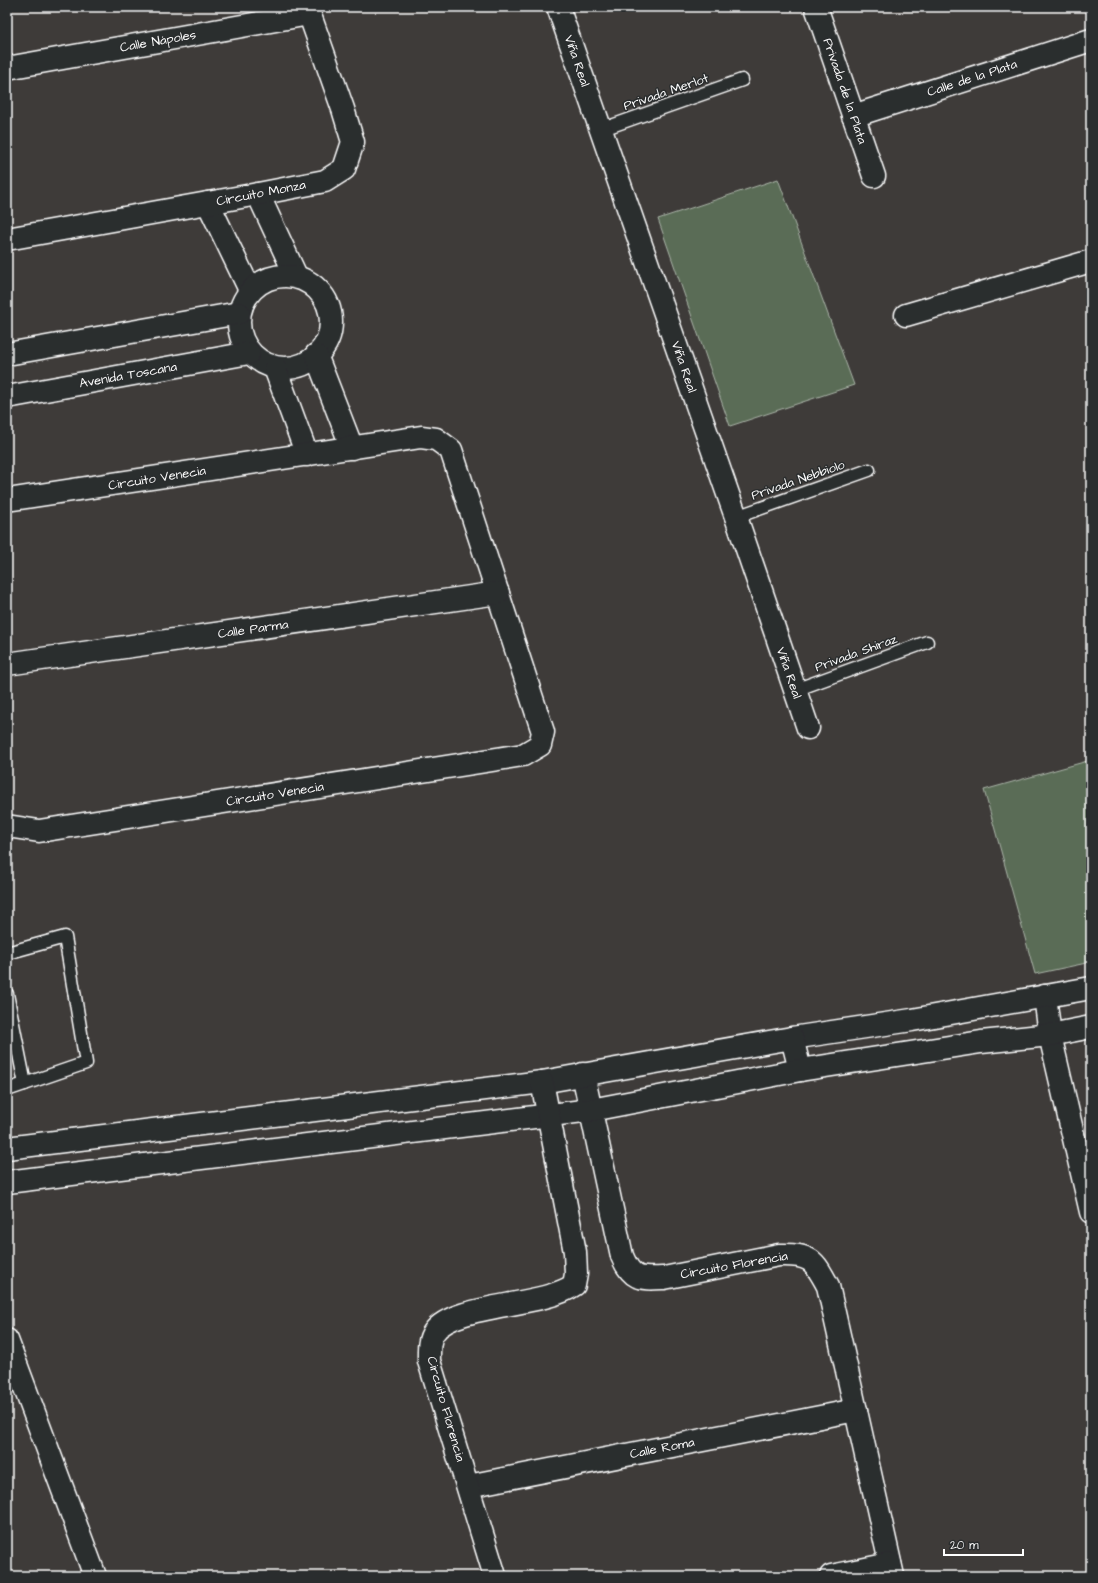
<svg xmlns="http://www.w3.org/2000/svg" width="1098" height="1583" font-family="'Architects Daughter',sans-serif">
  <rect width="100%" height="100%" fill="#3e3b39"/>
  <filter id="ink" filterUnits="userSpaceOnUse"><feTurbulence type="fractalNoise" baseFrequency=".025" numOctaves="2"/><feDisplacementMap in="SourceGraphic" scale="8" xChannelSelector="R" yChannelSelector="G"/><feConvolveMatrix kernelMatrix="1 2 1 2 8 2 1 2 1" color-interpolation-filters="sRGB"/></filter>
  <g filter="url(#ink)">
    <!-- green -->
    <g fill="#5a6c56" stroke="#acb6aa">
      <polygon points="778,179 854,385 730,426 658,219"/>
      <polygon points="1091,760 1091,962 1035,974 984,790"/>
    </g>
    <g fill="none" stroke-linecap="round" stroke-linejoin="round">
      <!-- lane casing -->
      <g stroke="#fff" stroke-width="15">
        <g id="lane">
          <polyline points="600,130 742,80"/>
          <polyline points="736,517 869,470"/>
          <polyline points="795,690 927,642"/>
          <polyline points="7,953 65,937 86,1063 7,1090"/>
          <polyline points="7,994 25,1084"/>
        </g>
      </g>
      <!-- street casing -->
      <g stroke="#fff" stroke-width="25">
        <g id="street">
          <polyline points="558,7 736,517 808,728"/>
          <polyline points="816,7 874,176"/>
          <polyline points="7,68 309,14"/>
          <polyline points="853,116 1091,40"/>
          <polyline points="258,194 296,276"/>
          <polyline points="208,203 250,290"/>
          <polyline points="7,239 258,194 325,181 344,169 353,142 343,109 307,7"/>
          <circle cx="285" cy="322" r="46"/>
          <polyline points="906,315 1091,261"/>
          <polyline points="7,354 239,313"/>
          <polyline points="316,355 352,448"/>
          <polyline points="275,368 307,455"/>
          <polyline points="7,397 249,353"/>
          <polyline points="7,500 421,437 436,439 451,450 543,732 540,745 523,755 39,831 7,826"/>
          <polyline points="7,664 498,593"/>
          <polyline points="1045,996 1050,1035 1091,1212"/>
          <polyline points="792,1038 912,1020 1091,988"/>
          <path d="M 583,1074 L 622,1256 C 632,1280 640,1279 664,1278 L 779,1255 C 811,1254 814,1260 828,1286 L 893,1576"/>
          <polyline points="7,1148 542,1082 792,1038 800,1070"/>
          <polyline points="7,1182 591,1110 800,1070 981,1042 1050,1035 1091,1027"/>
          <polyline points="468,1486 856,1410"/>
          <path d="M 495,1576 L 429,1361 C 429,1351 428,1340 434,1332 C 454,1303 541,1308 574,1285 L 576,1274 L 575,1252 L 542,1082"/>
          <polyline points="831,1576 890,1564"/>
        </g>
      </g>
      <!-- secondary casing -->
      <g stroke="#fff" stroke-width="25">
        <polyline id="secondary" points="7,1340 95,1576"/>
      </g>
      <!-- lane -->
      <use href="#lane" stroke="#2a2d2e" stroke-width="12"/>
      <!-- street -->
      <use href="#street" stroke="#2a2d2e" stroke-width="22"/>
      <!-- secondary -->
      <use href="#secondary" stroke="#2a2d2e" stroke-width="22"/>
    </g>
  </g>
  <g text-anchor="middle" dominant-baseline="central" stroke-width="3" stroke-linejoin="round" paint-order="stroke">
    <!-- street labels -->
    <g font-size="13" fill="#fff" stroke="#2a2d2e">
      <text transform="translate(158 41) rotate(-10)">Calle Nápoles</text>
      <text transform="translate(577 61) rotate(71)">Viña Real</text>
      <text transform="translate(972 78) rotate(-18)">Calle de la Plata</text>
      <text transform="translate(845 91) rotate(71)">Privada de la Plata</text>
      <text transform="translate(666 92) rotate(-19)">Privada Merlot</text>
      <text transform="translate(261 193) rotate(-11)">Circuito Monza</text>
      <text transform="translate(684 367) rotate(71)">Viña Real</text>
      <text transform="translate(128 375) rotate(-10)">Avenida Toscana</text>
      <text transform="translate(157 478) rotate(-9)">Circuito Venecia</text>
      <text transform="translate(798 480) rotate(-19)">Privada Nebbiolo</text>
      <text transform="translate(253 629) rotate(-8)">Calle Parma</text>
      <text transform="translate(856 653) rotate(-20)">Privada Shiraz</text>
      <text transform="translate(789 673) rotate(71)">Viña Real</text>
      <text transform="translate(275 794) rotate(-9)">Circuito Venecia</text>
      <text transform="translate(734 1265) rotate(-10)">Circuito Florencia</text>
      <text transform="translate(446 1409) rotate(74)">Circuito Florencia</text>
      <text transform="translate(662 1448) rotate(-11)">Calle Roma</text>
    </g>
  </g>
  <!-- margin -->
  <rect width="1098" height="1583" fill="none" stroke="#2a2d2e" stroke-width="24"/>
  <rect x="12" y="12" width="1074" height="1559" fill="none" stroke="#fff" stroke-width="1.5" filter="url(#ink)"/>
  <!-- scale -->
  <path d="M944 1549v6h79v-6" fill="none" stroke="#ffffff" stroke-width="2"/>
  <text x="950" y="1549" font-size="12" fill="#ffffff" stroke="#2a2d2e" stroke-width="3" paint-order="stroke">20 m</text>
</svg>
